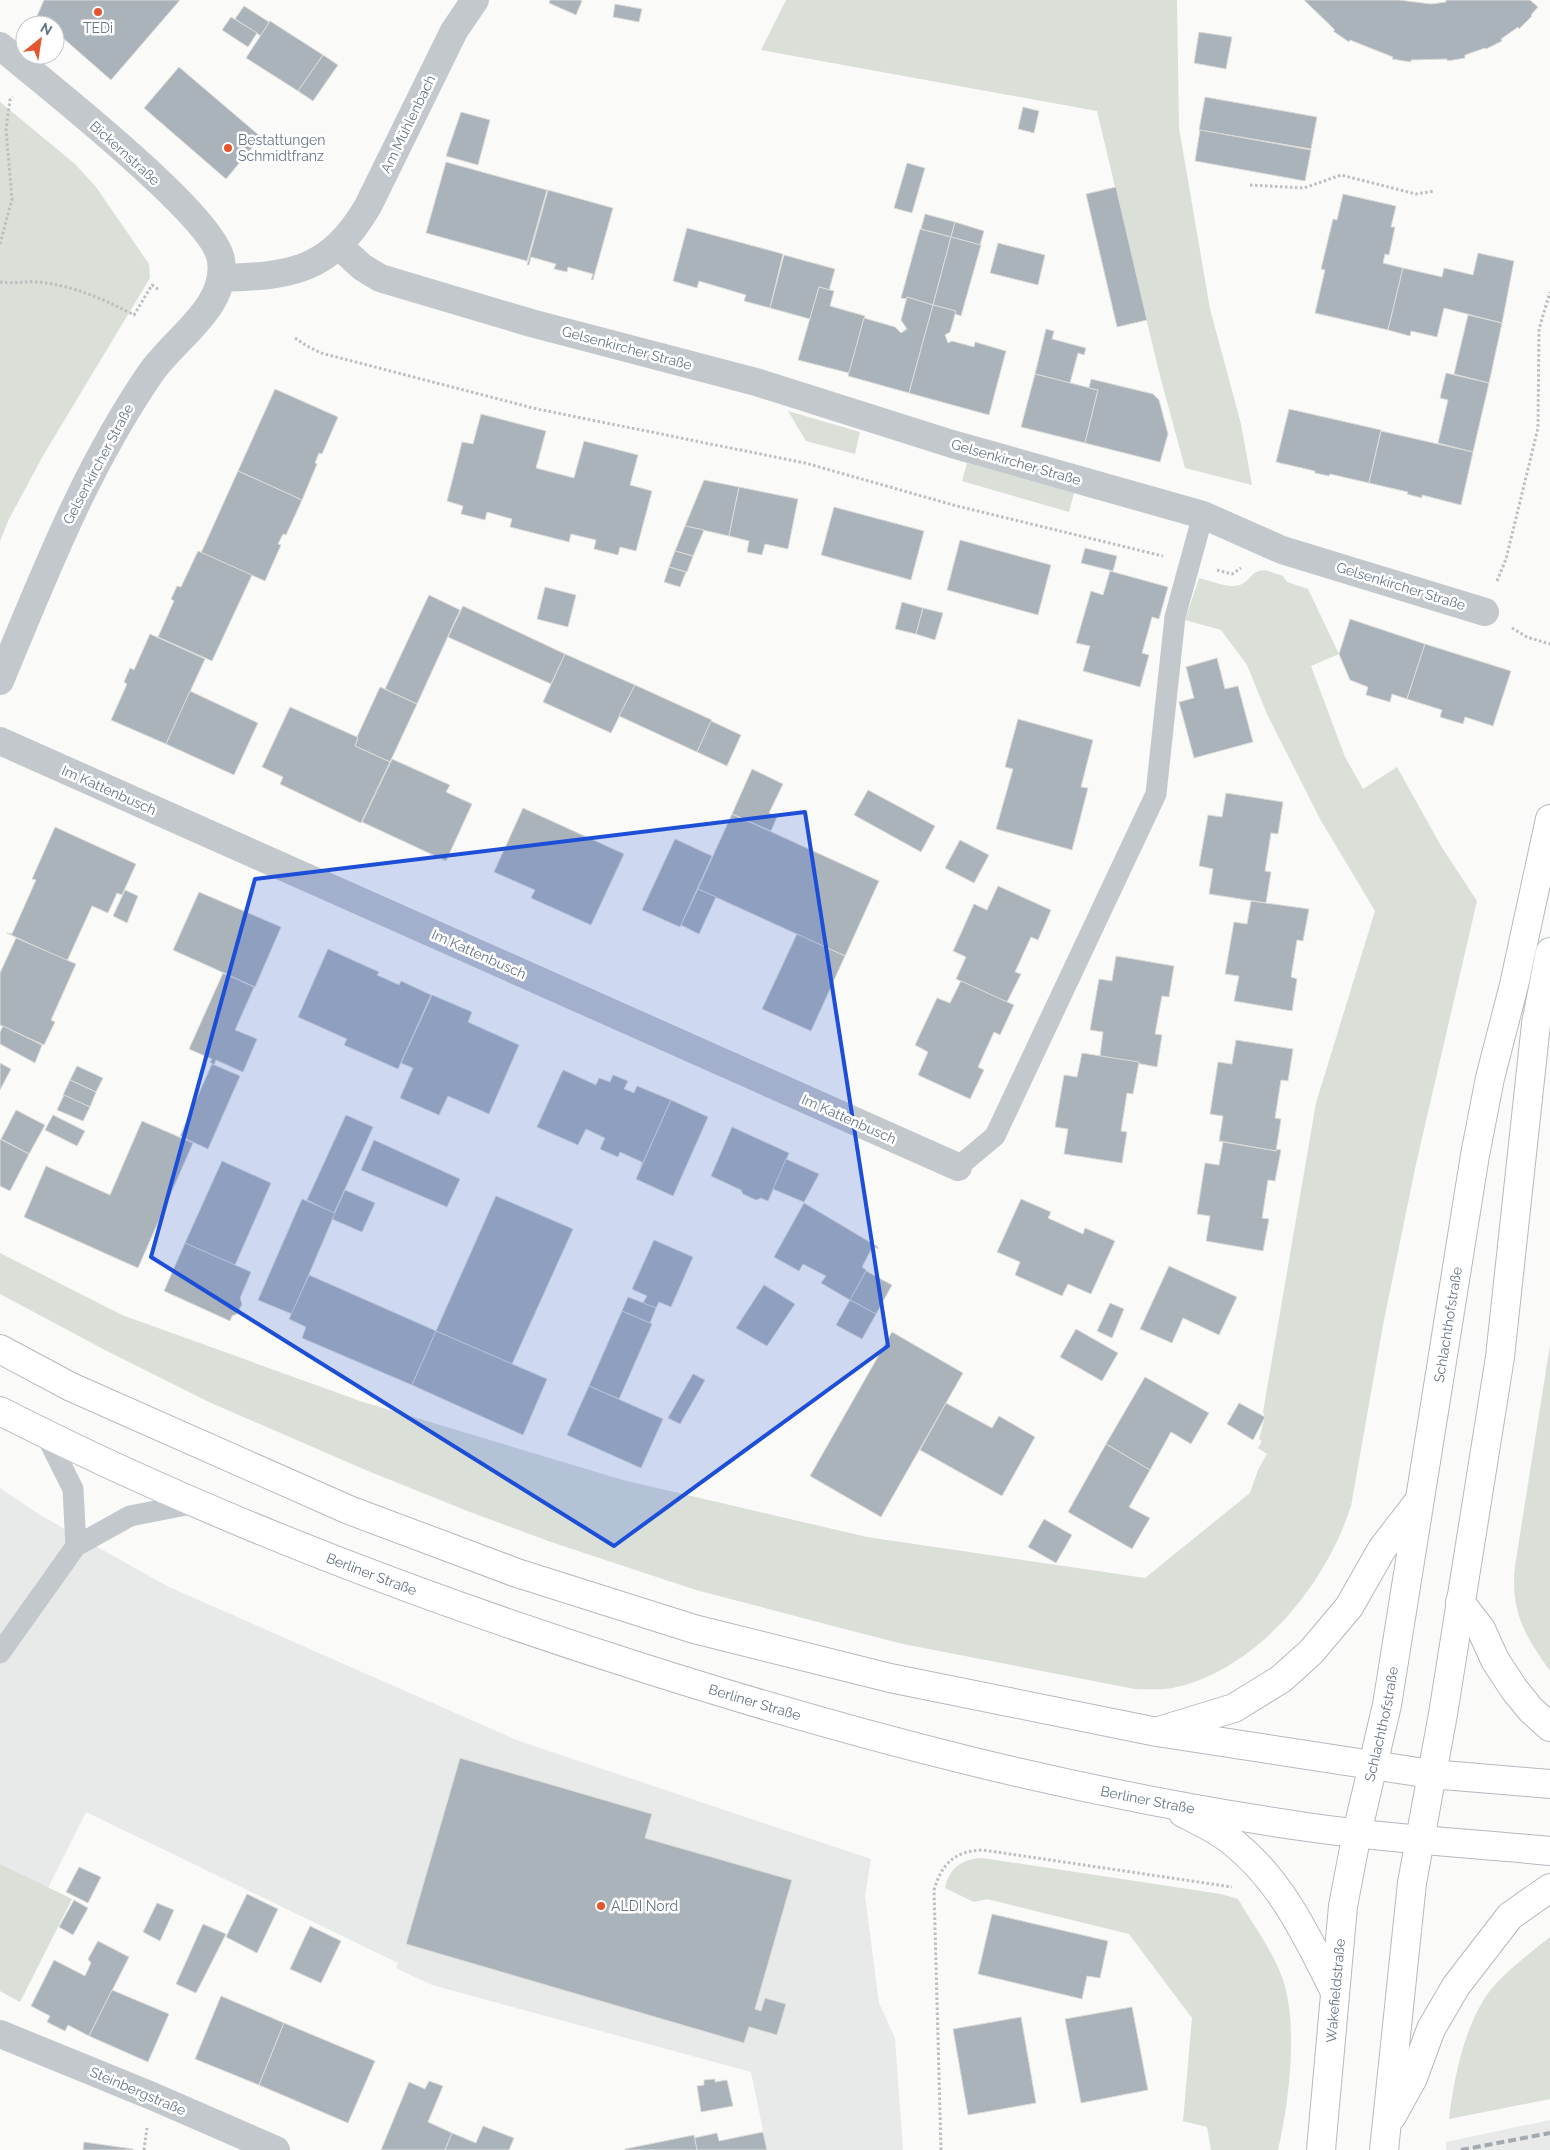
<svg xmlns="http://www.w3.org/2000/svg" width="1550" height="2150" font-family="Raleway,sans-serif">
  <rect width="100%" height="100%" fill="#fafaf8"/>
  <!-- built -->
  <g fill="#e8e9e9">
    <polygon points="0,1488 40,1515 169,1587 519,1741 871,1859 865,1896 879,2003 895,2038 903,2150 767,2150 751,2072 432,1985 396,1968 398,1963 86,1812 48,1888 0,1864"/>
    <polygon points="1550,2120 1550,2150 1446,2150 1446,2142"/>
  </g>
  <!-- green -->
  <g fill="#dadfd7">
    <polygon points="786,0 1177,0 1179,128 1210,309 1241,424 1252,485 1185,468 1159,372 1097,111 761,50"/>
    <polygon points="0,102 75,164 96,187 149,264 150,278 44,454 9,519 0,541"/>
    <polygon points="788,411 860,432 855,454 806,441"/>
    <polygon points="967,463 1074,493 1069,512 962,481"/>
    <path d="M 1265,570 L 1283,576 L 1287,582 L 1308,589 L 1339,654 L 1311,666 L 1345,757 L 1363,789 L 1397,767 L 1441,846 L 1477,901 L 1416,1164 L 1383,1325 L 1351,1506 C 1325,1586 1258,1669 1173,1688 C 1160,1690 1147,1689 1135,1689 L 903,1644 L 833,1626 L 696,1590 L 551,1542 L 470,1512 L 368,1471 L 211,1403 L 103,1349 L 0,1294 L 0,1253 L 122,1315 L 363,1402 L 623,1480 L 867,1537 L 1145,1578 L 1250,1493 L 1258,1470 L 1267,1454 L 1258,1448 L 1262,1441 L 1259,1439 L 1265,1417 L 1263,1412 L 1316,1103 L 1375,911 L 1320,819 L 1267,714 L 1247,665 L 1221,630 L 1185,620 L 1199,578 C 1212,581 1230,590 1242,584 C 1252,579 1250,571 1265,570 Z"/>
    <path d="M 1550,1345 L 1550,1671 C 1525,1636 1510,1611 1515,1566 Z"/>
    <path d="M 982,1858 L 1221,1894 L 1238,1899 C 1252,1923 1270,1947 1280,1972 C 1300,2017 1289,2103 1278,2150 L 1211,2150 L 1207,2127 L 1183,2121 L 1192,2018 L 1129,1934 L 987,1899 L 974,1902 L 945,1888 C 949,1868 962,1859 982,1858 Z"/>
    <polygon points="0,1864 72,1899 20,2002 0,1991"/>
    <path d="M 1550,1937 L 1550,2099 L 1449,2119 C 1454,2077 1465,2022 1492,1988 C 1509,1969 1530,1953 1550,1937 Z"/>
  </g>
  <!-- building -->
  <g fill="#aab3b9" stroke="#dcdcda">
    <polygon points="44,0 180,0 111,80 55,31 55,25 48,25 37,16"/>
    <polygon points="550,0 581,0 582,1 576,15 549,3"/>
    <polygon points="1304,0 1399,0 1431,4 1446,2 1446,0 1530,0 1538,7 1531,15 1532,16 1519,29 1518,27 1501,39 1502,41 1486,49 1485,48 1465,55 1465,58 1447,61 1447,59 1411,60 1411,62 1392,59 1393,57 1350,40 1349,42 1333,31 1335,30"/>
    <polygon points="615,4 642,9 639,22 613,17"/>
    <polygon points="244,6 269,22 261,36 235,19"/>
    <polygon points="231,17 257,33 248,47 222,30"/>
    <polygon points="270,21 323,55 298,91 246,58"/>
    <polygon points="1199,32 1232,37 1226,69 1194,63"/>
    <polygon points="323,55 338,65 313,101 298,91"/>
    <polygon points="179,67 261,137 226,179 144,108"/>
    <polygon points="1205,97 1317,117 1311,149 1199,130"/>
    <polygon points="1023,107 1039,111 1034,133 1018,129"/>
    <polygon points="461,112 490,120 478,165 446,156"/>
    <polygon points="1200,130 1311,150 1305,181 1195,161"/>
    <polygon points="446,162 547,190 527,261 426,233"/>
    <polygon points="907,163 925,168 912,213 894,208"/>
    <polygon points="1116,187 1147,320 1117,327 1086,194"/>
    <polygon points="548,190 613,208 593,280 591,280 593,274 568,267 567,272 554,269 556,264 531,257 529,265 527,265"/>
    <polygon points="1343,194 1396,206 1391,227 1395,227 1389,255 1385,254 1383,263 1403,268 1388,330 1315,313 1325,270 1321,269 1333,219 1337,220"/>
    <polygon points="925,214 955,222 951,237 921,229"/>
    <polygon points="955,222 984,231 980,245 951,237"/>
    <polygon points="687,228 783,254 770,308 744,301 746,295 699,281 697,288 673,281"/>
    <polygon points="920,229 951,237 933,305 907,297 906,299 901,298"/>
    <polygon points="951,237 981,245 961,316 955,314 956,311 933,305"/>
    <polygon points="998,243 1045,255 1038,285 990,273"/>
    <polygon points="1478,253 1514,261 1502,323 1444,308 1437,337 1411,331 1410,336 1388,330 1403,268 1442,277 1444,268 1473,275"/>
    <polygon points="784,255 835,269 829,290 819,287 810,319 770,308"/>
    <polygon points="819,287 834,291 830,306 865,316 849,373 798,360"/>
    <polygon points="907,297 933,305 909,393 848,376 864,318 895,327 901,333 907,329 901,320"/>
    <polygon points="933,305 956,311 950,332 945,335 948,343 952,341 974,347 975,342 1006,351 989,415 909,393"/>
    <polygon points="1468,315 1502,323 1489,383 1454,374"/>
    <polygon points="1046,329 1054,331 1052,339 1086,348 1084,355 1078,353 1070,383 1035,374"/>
    <polygon points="1446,373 1489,383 1473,452 1438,443 1448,400 1440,398"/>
    <polygon points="1035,374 1098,390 1085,443 1021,427"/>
    <polygon points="1091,379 1153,394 1159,400 1168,434 1160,462 1085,443 1098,390 1089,388"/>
    <polygon points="275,389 338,417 322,454 319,453 315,463 317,464 302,500 238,471"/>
    <polygon points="1289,409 1381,430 1369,483 1330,474 1329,476 1315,473 1315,471 1276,462"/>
    <polygon points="481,414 546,431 536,468 574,478 584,441 638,455 630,485 652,491 636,551 620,547 618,555 594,549 596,540 571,534 569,542 510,527 512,519 487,512 485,520 461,514 463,506 447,501 462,442 473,444"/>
    <polygon points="1381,431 1473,452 1461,505 1422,495 1422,498 1407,494 1408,492 1369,483"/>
    <polygon points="238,471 302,500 286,535 283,534 278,544 281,545 265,581 201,553"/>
    <polygon points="704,480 739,487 729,536 685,526"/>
    <polygon points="739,487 798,499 788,549 765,544 762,555 747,552 749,541 729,536"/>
    <polygon points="834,507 924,531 911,580 821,555"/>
    <polygon points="685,526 704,530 693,556 675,551"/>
    <polygon points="960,540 1051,565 1038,615 947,590"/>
    <polygon points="1085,548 1117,556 1113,571 1081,563"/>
    <polygon points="198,551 252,575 212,661 158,637 174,601 171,599 177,586 181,587"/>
    <polygon points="675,551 693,556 687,572 669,567"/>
    <polygon points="669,567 686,572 680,587 664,582"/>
    <polygon points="1110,571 1168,587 1159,619 1152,617 1142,653 1149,655 1140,687 1083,671 1090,646 1076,643 1091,591 1103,595"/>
    <polygon points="545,587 576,595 568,627 537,619"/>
    <polygon points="429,595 460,610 417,704 385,689"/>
    <polygon points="902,602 923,608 916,634 895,629"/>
    <polygon points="463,606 565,654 551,684 448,637"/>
    <polygon points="923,608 943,613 935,640 916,634"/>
    <polygon points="1350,619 1425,644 1407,699 1392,694 1390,702 1366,695 1368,687 1350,680 1339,654"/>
    <polygon points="150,634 205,659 166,744 111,720 127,684 124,682 130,668 134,670"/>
    <polygon points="1425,644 1511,671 1493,726 1465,717 1463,724 1440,717 1442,710 1407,699"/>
    <polygon points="565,654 635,685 611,733 543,702"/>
    <polygon points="1217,658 1225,689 1238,686 1253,742 1194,758 1179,702 1194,698 1186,667"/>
    <polygon points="635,685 712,720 697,752 619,716"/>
    <polygon points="380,687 417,704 390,762 355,746 358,738 357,737"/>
    <polygon points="190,691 258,723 234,775 166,744"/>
    <polygon points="290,707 357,737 358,738 355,746 390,762 361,823 280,784 283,777 262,767"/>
    <polygon points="1018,719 1093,740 1081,787 1088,788 1072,850 996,829 1013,769 1005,767"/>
    <polygon points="711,721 741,735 727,766 697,752"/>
    <polygon points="392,759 450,785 446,792 472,804 446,861 362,822"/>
    <polygon points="752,769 783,784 769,813 777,817 771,831 732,814"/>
    <polygon points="868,790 935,826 921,852 854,815"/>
    <polygon points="1226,793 1283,802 1278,834 1271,833 1265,871 1271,872 1266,903 1209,894 1213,869 1199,866 1208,815 1222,817"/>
    <polygon points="523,808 624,854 591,925 531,898 535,890 494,872"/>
    <polygon points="732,814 879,881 845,956 698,889"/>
    <polygon points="55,827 136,864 122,895 117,893 108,913 92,906 67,961 7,933 12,934 36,880 32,879"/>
    <polygon points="675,839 712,856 680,927 642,910"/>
    <polygon points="960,840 989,855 974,883 945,868"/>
    <polygon points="998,886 1051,910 1038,940 1031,937 1015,972 1021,974 1007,1002 956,979 966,957 953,951 974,904 987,910"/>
    <polygon points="698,889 716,897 699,934 681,925"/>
    <polygon points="125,890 138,896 127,923 113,916"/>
    <polygon points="199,892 281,927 255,987 173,950"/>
    <polygon points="1251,901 1309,909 1303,941 1297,940 1291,977 1297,979 1292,1011 1234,1001 1239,976 1225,974 1234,922 1247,924"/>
    <polygon points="797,934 845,956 811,1031 762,1009"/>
    <polygon points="16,938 76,964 51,1020 55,1022 44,1045 0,1025 0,973"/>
    <polygon points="328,949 379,972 377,975 399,985 401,981 431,995 398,1069 344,1045 347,1039 298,1017"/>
    <polygon points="1116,956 1174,966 1169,997 1162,996 1155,1034 1162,1035 1157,1067 1100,1056 1103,1032 1090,1030 1099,979 1112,981"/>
    <polygon points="223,973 254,987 235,1030 257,1039 243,1072 216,1060 214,1065 210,1062 212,1059 189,1049"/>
    <polygon points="961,981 1014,1005 1000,1035 994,1032 978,1067 984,1070 970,1099 918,1075 928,1052 915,1045 937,998 950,1003"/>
    <polygon points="432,995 472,1012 468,1022 519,1045 489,1114 448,1096 439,1115 400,1098 413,1068 401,1063"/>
    <polygon points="3,1026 42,1045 35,1063 0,1044 0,1032"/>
    <polygon points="1236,1040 1293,1049 1288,1081 1281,1080 1275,1118 1281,1119 1276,1151 1219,1141 1223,1116 1210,1114 1218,1062 1232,1064"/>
    <polygon points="1082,1053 1139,1062 1133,1094 1127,1093 1121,1131 1127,1132 1122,1163 1064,1154 1068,1129 1055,1127 1064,1075 1077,1077"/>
    <polygon points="0,1063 11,1069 0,1090"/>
    <polygon points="212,1064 240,1076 208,1149 180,1136"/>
    <polygon points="77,1066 103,1078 96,1092 70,1080"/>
    <polygon points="563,1070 596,1085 599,1078 610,1082 613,1075 628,1081 624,1089 634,1093 637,1086 671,1100 641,1167 642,1162 620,1152 618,1157 600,1149 605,1138 586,1129 578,1145 537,1127"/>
    <polygon points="70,1080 96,1092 90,1107 63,1095"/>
    <polygon points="64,1095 90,1107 83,1121 57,1110"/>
    <polygon points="671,1100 708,1117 673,1196 636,1179"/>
    <polygon points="16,1110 45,1125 29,1154 1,1139"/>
    <polygon points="53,1115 85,1131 77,1146 45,1130"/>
    <polygon points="346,1115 373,1127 334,1213 307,1200"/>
    <polygon points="142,1121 193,1143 138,1268 24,1217 46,1166 110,1195"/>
    <polygon points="732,1127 789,1153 768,1201 761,1198 756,1200 743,1194 741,1190 711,1176"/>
    <polygon points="0,1139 29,1154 10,1191 0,1186"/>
    <polygon points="374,1140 460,1179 447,1207 361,1170"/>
    <polygon points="1223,1142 1276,1151 1277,1149 1281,1150 1275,1181 1268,1180 1262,1218 1269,1219 1263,1251 1206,1241 1210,1216 1197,1214 1205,1163 1219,1165"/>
    <polygon points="786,1159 819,1174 804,1202 773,1189"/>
    <polygon points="222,1161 271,1183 235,1265 185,1243"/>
    <polygon points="345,1190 375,1203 362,1232 332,1219"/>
    <polygon points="496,1196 573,1229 512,1364 436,1331"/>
    <polygon points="302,1199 335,1213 292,1314 258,1300"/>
    <polygon points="1021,1199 1051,1212 1048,1218 1083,1234 1085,1228 1115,1241 1091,1294 1068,1284 1062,1296 1015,1275 1020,1262 997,1252"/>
    <polygon points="804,1203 878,1247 878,1249 873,1246 862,1267 866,1270 866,1271 850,1300 821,1283 826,1276 803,1264 799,1271 774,1257"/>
    <polygon points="654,1240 693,1257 671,1307 659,1302 656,1308 643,1303 647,1296 632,1289"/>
    <polygon points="185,1243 251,1272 240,1298 242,1304 237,1314 232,1316 230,1321 164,1291"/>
    <polygon points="1169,1266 1237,1297 1219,1335 1183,1318 1172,1343 1140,1329"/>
    <polygon points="866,1271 892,1285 876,1314 850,1300"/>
    <polygon points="309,1275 436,1331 412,1385 302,1338 306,1327 289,1319"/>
    <polygon points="764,1285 795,1304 767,1346 736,1328"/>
    <polygon points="628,1297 656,1308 650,1323 622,1311"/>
    <polygon points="850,1300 876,1314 862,1339 836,1325"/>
    <polygon points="1110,1303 1124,1309 1112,1338 1097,1331"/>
    <polygon points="622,1311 652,1324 619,1399 589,1386"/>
    <polygon points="1076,1329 1118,1353 1102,1381 1060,1357"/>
    <polygon points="436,1331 547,1379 523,1435 412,1385"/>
    <polygon points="892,1332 963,1373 881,1517 810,1476"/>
    <polygon points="693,1374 705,1380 680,1424 668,1418"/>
    <polygon points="1145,1377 1209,1413 1191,1444 1171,1432 1150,1470 1106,1444"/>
    <polygon points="589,1386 663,1419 641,1468 567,1435"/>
    <polygon points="946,1403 992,1428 999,1416 1035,1437 1002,1496 920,1450"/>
    <polygon points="1239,1403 1265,1417 1253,1440 1227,1424"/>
    <polygon points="1106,1444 1150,1470 1129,1507 1150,1518 1132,1549 1068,1512"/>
    <polygon points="1044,1519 1072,1535 1056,1563 1028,1547"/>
    <polygon points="460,1758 652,1814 645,1838 792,1880 755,2009 761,2011 765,1998 786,2004 777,2035 749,2027 744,2043 406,1944"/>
    <polygon points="79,1867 101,1877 88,1903 66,1892"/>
    <polygon points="247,1894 278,1909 257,1953 226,1937"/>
    <polygon points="74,1900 88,1908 73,1935 59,1927"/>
    <polygon points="157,1903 174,1910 160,1941 143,1932"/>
    <polygon points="992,1914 1108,1941 1100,1978 1087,1976 1082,1999 978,1974"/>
    <polygon points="203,1924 226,1934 196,1993 176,1984"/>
    <polygon points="310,1926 341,1941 321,1983 290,1969"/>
    <polygon points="98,1941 129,1957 89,2036 68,2025 65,2031 47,2022 50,2016 31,2006 54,1960 85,1976 91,1963 88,1959"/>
    <polygon points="112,1990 169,2014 148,2062 89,2036"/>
    <polygon points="221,1996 284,2023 259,2085 195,2059"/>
    <polygon points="1132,2007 1148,2090 1081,2103 1065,2019"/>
    <polygon points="1021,2017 1036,2103 968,2115 953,2029"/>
    <polygon points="284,2023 375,2061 348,2123 259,2085"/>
    <polygon points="715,2079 715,2082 727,2080 733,2106 701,2112 697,2086 704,2085 704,2080"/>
    <polygon points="429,2081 443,2086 428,2122 452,2133 445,2150 381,2150 409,2082 425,2089"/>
    <polygon points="483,2126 514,2138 509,2150 445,2150 452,2133 476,2143"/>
    <polygon points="763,2132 767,2150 697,2150 694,2138 717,2133 719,2141"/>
    <polygon points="694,2135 697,2150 625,2150 625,2149"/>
    <polygon points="84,2142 133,2149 133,2150 83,2150"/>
  </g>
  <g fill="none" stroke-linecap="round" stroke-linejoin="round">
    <!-- secondary casing -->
    <g stroke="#b3babf" stroke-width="30">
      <g id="secondary">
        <polyline points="0,1349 71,1387 349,1510 517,1573 694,1629 890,1678 1157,1732 1431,1774 1550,1784"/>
        <path id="s1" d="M 0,1411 C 203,1515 417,1596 634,1665 C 856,1736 1077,1794 1307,1827 C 1387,1839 1469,1843 1550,1851"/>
        <polyline points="1460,1602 1481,1629 1495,1660 1514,1689 1531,1710 1550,1727"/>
        <polyline points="1162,1730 1234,1708 1281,1679 1311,1652 1349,1607 1382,1549 1419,1501"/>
        <path d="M 1183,1813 C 1199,1821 1216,1829 1230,1840 C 1280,1878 1307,1936 1334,1990"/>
        <polyline points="1392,2116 1413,2078 1431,2029 1456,1986 1510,1916 1550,1888"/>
        <path id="s2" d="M 1321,2150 L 1343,1906 L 1357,1833 L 1387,1705 L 1475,1155 L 1490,1078 L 1514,985 L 1550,819"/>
        <polyline points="1384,2150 1412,1883 1443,1714 1500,1357 1536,1024 1550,952"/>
      </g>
    </g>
    <!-- path -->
    <g stroke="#bbbfc2" stroke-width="3" stroke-dasharray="2.5 2.5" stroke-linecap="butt">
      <polyline points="1250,185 1304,188 1341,175 1416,194 1435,191"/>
      <polyline points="0,244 12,199 6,129 10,100 13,97"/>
      <path d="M 0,282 C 13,284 26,281 39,282 C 74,286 104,299 134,315 L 152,285 L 159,290"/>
      <polyline points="295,338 307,346 321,353 537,409 805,463 957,506 1163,556"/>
      <polyline points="1217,570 1232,574 1241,568"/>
      <polyline points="1497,581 1506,559 1538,428 1539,329 1550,292"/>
      <polyline points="1512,628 1527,637 1550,644"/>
      <polyline points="144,2150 147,2128"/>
      <path d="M 941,2150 L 934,1890 C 942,1863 955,1851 983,1850 L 1232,1887"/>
    </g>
    <!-- lane -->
    <g stroke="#c3c8cc" stroke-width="21">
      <polyline points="958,1167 995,1136 1156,794 1175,617 1203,515"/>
      <polyline points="46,1435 73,1489 76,1546"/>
      <polyline points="0,1653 76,1546 130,1516 196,1503"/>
    </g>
    <!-- street -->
    <g stroke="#c3c8cc" stroke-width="28">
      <path d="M 0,46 C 41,80 215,216 221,260 C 228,308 174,338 150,374 C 85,469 44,575 0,681"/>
      <polyline points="339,246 362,267 380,278 531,323 756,382 952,444 1203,515 1282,550 1485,612"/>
      <path d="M 222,278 C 292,276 330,271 368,206 L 454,31 L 475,0"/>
      <polyline points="0,741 958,1167"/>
      <polyline points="0,2034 152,2096 276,2150"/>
    </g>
    <!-- secondary -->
    <use href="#secondary" stroke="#fff" stroke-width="28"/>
    <!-- rail -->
    <polyline stroke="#a2aab0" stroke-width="4" stroke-dasharray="8 4" stroke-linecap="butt" points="1461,2150 1550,2133"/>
  </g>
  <!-- marked area -->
  <path fill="#1d4ed8" fill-opacity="0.2" stroke="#1d4ed8" stroke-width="4" stroke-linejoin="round" d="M 805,812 L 888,1346 L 614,1546 L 151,1257 L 255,879 Z"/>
  <!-- markers -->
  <g fill="#e4572e" stroke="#fff" stroke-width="2">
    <circle cx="98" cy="12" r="5"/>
    <circle cx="228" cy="148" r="5"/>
    <circle cx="601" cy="1906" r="5"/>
  </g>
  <g text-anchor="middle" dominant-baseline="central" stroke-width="5" stroke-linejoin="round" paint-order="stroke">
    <!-- poi labels -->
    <g font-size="14" fill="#657683" stroke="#fff" text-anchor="start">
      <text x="98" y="28" text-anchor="middle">TEDi</text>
      <text x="238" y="140">Bestattungen<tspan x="238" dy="16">Schmidtfranz</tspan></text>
      <text x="611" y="1906">ALDI Nord</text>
    </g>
    <!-- street labels -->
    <g font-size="14" fill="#657683" stroke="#fff">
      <text transform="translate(408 124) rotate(-64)">Am Mühlenbach</text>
      <text transform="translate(125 153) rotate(42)">Bickernstraße</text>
      <text transform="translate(627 348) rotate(15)">Gelsenkircher Straße</text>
      <text transform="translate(1016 462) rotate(16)">Gelsenkircher Straße</text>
      <text transform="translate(98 464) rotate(-62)">Gelsenkircher Straße</text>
      <text transform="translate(1401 586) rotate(17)">Gelsenkircher Straße</text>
      <text transform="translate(109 790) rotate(24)">Im Kattenbusch</text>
      <text transform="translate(479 954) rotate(24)">Im Kattenbusch</text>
      <text transform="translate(849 1119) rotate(24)">Im Kattenbusch</text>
      <text stroke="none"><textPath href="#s2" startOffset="836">Schlachthofstraße</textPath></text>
      <text stroke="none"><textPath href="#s1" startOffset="406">Berliner Straße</textPath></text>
      <text stroke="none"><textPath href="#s1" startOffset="810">Berliner Straße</textPath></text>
      <text stroke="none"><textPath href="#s2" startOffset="431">Schlachthofstraße</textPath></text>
      <text stroke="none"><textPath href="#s1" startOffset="1215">Berliner Straße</textPath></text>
      <text stroke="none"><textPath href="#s2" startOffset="160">Wakefieldstraße</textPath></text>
      <text transform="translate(138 2091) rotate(23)">Steinbergstraße</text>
    </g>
  </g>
  <!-- north arrow -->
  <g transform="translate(40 40) rotate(30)"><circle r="24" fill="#ffffff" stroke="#c1c8cd"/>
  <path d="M0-4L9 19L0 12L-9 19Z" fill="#e4572e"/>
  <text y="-8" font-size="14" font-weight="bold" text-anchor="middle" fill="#657683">N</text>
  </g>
</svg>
